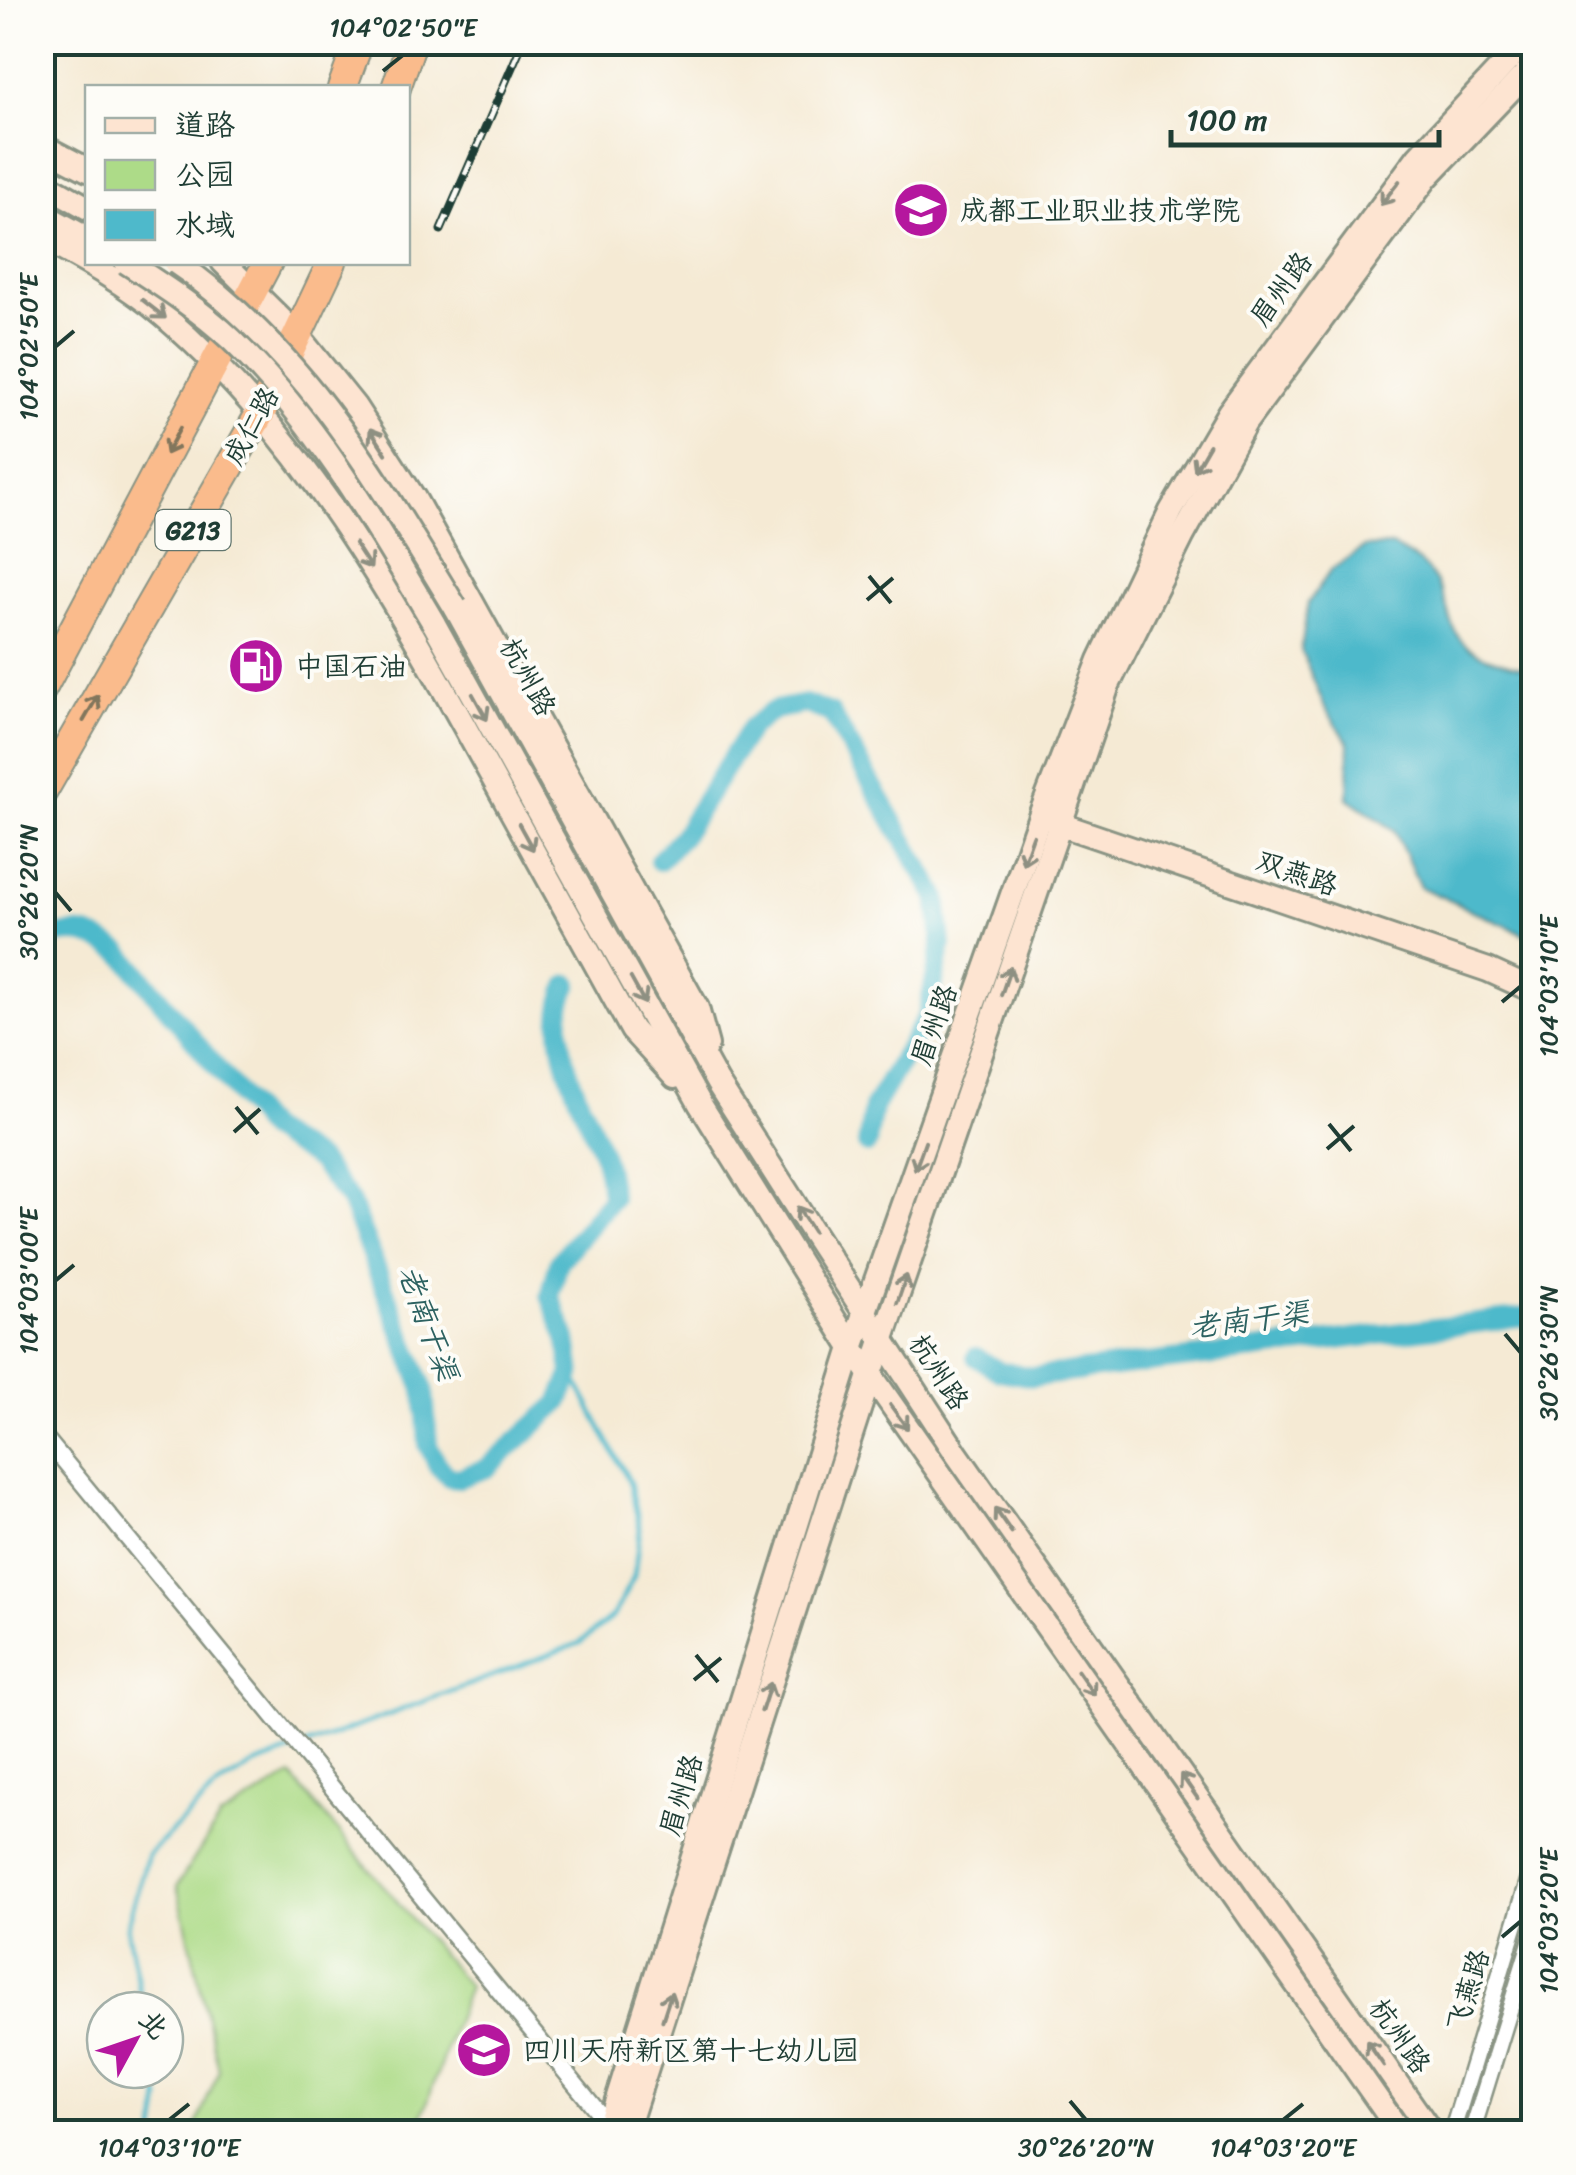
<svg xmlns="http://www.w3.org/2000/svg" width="1576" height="2175" font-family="Sriracha,'LXGW WenKai TC',sans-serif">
  <rect width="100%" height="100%" fill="#fdfcf7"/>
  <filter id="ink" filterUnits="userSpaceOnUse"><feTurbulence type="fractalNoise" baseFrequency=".01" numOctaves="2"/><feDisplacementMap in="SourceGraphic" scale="20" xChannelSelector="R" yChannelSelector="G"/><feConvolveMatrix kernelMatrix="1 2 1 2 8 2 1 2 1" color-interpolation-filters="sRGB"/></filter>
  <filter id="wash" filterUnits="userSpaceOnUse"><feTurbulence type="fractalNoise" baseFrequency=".0048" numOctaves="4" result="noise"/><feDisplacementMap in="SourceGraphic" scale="40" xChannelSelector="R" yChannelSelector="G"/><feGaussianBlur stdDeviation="2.25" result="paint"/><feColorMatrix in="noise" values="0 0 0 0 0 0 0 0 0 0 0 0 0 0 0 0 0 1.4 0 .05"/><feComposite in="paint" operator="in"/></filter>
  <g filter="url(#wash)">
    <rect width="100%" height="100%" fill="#f5ead4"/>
    <!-- green -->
    <polygon fill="#addb88" stroke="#668c5e" stroke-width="2.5" points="291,1776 468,1986 417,2132 194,2132 219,2070 177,1886 220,1818"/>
    <!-- water -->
    <path fill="#4eb9cb" stroke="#367b80" stroke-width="2.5" d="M 1391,546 C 1405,553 1420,560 1430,573 C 1459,609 1437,643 1496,660 C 1509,664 1520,669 1533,666 L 1533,938 L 1420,887 L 1394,830 L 1348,798 L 1349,743 L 1325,708 L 1301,650 L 1308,603 L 1331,570 L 1365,547 Z"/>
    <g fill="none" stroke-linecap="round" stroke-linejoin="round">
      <!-- stream -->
      <g stroke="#4eb9cb" stroke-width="5">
        <polyline points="143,2010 127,1927 148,1855 217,1787 252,1766 580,1643 613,1616 634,1576 640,1529 630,1483 572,1373"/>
        <polyline points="154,2070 160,2099 155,2132"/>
      </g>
      <!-- canal -->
      <g stroke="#4eb9cb" stroke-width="20">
        <polyline points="659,861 682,836 751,727 774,710 805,704 831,713 937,897 942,944 927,1016 873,1108 867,1144"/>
        <path d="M 42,939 C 79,928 90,933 121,952 L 268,1130 L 318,1160 L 350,1201 L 424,1390 L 428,1445 L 438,1466 L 449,1477 L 459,1478 L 487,1468 L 559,1403 L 572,1373 L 567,1339 L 550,1296 L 559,1262 L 612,1198 C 609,1185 608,1171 604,1159 C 586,1108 540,1037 569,984"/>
        <polyline points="976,1357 999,1371 1033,1377 1534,1316"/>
      </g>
    </g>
  </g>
  <g filter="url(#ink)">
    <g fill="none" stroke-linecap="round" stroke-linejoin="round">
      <!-- street casing -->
      <g stroke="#8a9484" stroke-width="20">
        <g id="street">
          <polyline points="42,1434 609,2125"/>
          <polyline points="1452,2132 1534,1863"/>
          <polyline points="1472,2132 1534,1931"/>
        </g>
      </g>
      <!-- secondary casing -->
      <g stroke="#8a9484" stroke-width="28">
        <g id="secondary">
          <polyline points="42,146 88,170"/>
          <polyline points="42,182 88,208"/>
          <polyline points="42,214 88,239"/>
          <path d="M 42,238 C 85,261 127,284 164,316 C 301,433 392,595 478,751 C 529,844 581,937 632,1030 L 675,1077"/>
          <polyline points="223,262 298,336 355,407 414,498 697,1008 707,1045"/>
          <polyline points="455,607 717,1082 813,1233 956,1453 1431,2132"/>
          <polyline points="433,622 700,1104 852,1348 1400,2132"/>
          <polyline points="1048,817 1059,824 1488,970 1534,991"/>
          <polyline points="607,2132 852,1348 1041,813 1100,660 1171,511 1229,412 1418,157 1525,42"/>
          <polyline points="626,2132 870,1376 1108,685 1182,537 1245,423 1427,177 1534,65"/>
        </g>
      </g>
      <!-- highway casing -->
      <g stroke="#8a9484" stroke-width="32">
        <g id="highway">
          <polyline points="342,88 359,42"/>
          <polyline points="396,88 412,42"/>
          <polyline points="42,689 268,262"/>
          <polyline points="42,793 261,412 332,262"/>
        </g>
      </g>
      <!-- street -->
      <use href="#street" stroke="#fff" stroke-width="15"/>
      <!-- secondary -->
      <use href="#secondary" stroke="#fde4d1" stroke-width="22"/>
      <!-- highway -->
      <use href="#highway" stroke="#fabb8c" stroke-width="28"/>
      <!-- rail casing -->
      <g stroke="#1f3d34" stroke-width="9">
        <polyline id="rail" points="441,230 523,42"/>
      </g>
      <!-- rail -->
      <use href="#rail" stroke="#fdfcf7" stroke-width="5" stroke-dasharray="15" stroke-linecap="butt"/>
      <!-- secondary-bridge casing -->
      <g stroke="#8a9484" stroke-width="28" stroke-linecap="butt">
        <g id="secondary-bridge">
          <path d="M 126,262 C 163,286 200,310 232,340 C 316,421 374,522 433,622"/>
          <path d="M 175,262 C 302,348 377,479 455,607"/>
        </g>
      </g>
      <!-- secondary-bridge -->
      <use href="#secondary-bridge" stroke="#fde4d1" stroke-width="22"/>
    </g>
    <!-- one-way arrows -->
    <defs><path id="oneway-shaft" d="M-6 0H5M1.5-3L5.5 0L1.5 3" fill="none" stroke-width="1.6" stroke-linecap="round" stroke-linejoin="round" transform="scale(2.5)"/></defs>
    <g stroke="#8e9082">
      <use href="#oneway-shaft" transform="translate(1390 193) rotate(128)"/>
      <use href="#oneway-shaft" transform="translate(154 309) rotate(38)"/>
      <use href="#oneway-shaft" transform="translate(378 441) rotate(-123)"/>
      <use href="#oneway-shaft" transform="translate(1202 458) rotate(120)"/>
      <use href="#oneway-shaft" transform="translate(363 556) rotate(57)"/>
      <use href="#oneway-shaft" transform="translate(480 707) rotate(61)"/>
      <use href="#oneway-shaft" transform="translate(526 837) rotate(61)"/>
      <use href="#oneway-shaft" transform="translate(1028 850) rotate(110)"/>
      <use href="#oneway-shaft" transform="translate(1006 981) rotate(-71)"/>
      <use href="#oneway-shaft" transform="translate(638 991) rotate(61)"/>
      <use href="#oneway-shaft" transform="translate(920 1156) rotate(110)"/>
      <use href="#oneway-shaft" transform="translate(805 1219) rotate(-123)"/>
      <use href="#oneway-shaft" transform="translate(902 1289) rotate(-71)"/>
      <use href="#oneway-shaft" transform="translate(899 1417) rotate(54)"/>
      <use href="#oneway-shaft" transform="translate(1003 1520) rotate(-125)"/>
      <use href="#oneway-shaft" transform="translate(1086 1683) rotate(55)"/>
      <use href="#oneway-shaft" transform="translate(766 1697) rotate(-72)"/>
      <use href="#oneway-shaft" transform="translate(1189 1786) rotate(-125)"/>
      <use href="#oneway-shaft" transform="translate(667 2006) rotate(-72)"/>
      <use href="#oneway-shaft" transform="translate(1375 2053) rotate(-125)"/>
    </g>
    <g stroke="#82765c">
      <use href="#oneway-shaft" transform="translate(173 441) rotate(118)"/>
      <use href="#oneway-shaft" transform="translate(91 708) rotate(-60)"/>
    </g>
  </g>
  <!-- ticks -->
  <path fill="none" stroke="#1f3d34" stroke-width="4" d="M 383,71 L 403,55M 55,347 L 74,331M 869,576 L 891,603M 867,600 L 893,578M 55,892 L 71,911M 1502,1002 L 1521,986M 236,1107 L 258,1134M 1329,1124 L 1351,1151M 234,1132 L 260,1109M 1327,1149 L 1354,1126M 55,1281 L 74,1265M 1505,1334 L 1521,1353M 696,1655 L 718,1682M 694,1680 L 721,1658M 1502,1937 L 1521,1921M 1070,2101 L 1086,2120M 169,2120 L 189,2104M 1283,2120 L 1303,2104"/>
  <!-- icons -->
  <defs>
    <g id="school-disc" transform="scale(2.875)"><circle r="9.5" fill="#b5179e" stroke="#fdfcf7"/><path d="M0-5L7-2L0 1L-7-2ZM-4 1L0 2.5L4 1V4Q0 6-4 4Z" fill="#fff"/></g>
    <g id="fuel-disc" transform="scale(2.875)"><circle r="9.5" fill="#b5179e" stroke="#fdfcf7"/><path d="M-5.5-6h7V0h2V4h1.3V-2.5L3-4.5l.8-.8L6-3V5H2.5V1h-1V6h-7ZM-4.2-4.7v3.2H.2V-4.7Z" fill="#fff"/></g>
  </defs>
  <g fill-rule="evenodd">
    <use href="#school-disc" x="921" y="210"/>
    <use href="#fuel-disc" x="256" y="666"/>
    <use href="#school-disc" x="484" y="2050"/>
  </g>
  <g text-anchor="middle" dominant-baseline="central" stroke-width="8" stroke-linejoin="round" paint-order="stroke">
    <!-- shield labels -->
    <rect fill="#fdfcf7" stroke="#62766e" stroke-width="2.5" x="155.5" y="510" width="75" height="40" rx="8"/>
    <g font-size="25" font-weight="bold" fill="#1f3d34">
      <text x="193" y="530">G213</text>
    </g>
    <!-- poi labels -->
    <g font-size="28" fill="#1f3d34" stroke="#fdfcf7" text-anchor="start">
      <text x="960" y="210">成都工业职业技术学院</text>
      <text x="295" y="666">中国石油</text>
      <text x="523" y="2050">四川天府新区第十七幼儿园</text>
    </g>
    <!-- street labels -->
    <g font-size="28" fill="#1f3d34" stroke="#fdfcf7">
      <text transform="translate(1281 289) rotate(-54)">眉州路</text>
      <text transform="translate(251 426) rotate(-61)">成仁路</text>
      <text transform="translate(528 677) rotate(61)">杭州路</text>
      <text transform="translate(1297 873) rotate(19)">双燕路</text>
      <text transform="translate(934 1025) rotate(-70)">眉州路</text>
      <text transform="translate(939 1372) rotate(57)">杭州路</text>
      <text transform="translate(681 1795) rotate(-73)">眉州路</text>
      <text transform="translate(1468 1990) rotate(-73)">飞燕路</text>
      <text transform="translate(1400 2036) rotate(55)">杭州路</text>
    </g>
    <!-- water labels -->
    <g font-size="30" font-style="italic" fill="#2d6261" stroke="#fdfcf7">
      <text transform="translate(1249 1320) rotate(-7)">老南干渠</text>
      <text transform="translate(428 1323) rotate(70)">老南干渠</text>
    </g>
  </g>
  <!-- margin -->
  <rect width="1576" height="2175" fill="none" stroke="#fdfcf7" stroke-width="110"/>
  <!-- legend -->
  <rect x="85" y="85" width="325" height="180" fill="#fdfcf7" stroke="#a4b0a9" stroke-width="2.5"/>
  <rect x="105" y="118" width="50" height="15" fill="#fde4d1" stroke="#a4b0a9" stroke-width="2.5"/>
  <text x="175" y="135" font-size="30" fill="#1f3d34">道路</text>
  <rect x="105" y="160" width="50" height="30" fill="#addb88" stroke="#a4b0a9" stroke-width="2.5"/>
  <text x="175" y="185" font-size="30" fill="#1f3d34">公园</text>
  <rect x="105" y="210" width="50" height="30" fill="#4eb9cb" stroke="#a4b0a9" stroke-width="2.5"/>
  <text x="175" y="235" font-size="30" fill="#1f3d34">水域</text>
  <!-- north arrow -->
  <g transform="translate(135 2040) rotate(50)"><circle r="48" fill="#fdfcf7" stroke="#a4b0a9" stroke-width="2.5"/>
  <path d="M0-8L18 38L0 25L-18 38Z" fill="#b5179e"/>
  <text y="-15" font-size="28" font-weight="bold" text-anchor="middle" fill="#1f3d34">北</text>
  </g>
  <!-- scale -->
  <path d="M1171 130v15h268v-15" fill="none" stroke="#1f3d34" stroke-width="5"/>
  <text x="1186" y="130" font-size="30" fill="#1f3d34" stroke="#fdfcf7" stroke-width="8" paint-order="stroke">100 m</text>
  <rect x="55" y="55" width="1466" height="2065" fill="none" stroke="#1f3d34" stroke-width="4"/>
  <g font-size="25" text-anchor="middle" fill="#1f3d34">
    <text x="403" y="36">104°02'50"E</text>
    <text transform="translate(28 347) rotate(-90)" y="9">104°02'50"E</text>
    <text transform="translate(28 892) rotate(-90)" y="9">30°26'20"N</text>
    <text transform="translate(1548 986) rotate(-90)" y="9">104°03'10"E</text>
    <text transform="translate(28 1281) rotate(-90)" y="9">104°03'00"E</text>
    <text transform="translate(1548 1353) rotate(-90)" y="9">30°26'30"N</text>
    <text transform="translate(1548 1921) rotate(-90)" y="9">104°03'20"E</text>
    <text x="169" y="2156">104°03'10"E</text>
    <text x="1086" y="2156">30°26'20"N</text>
    <text x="1283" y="2156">104°03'20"E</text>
  </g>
</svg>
